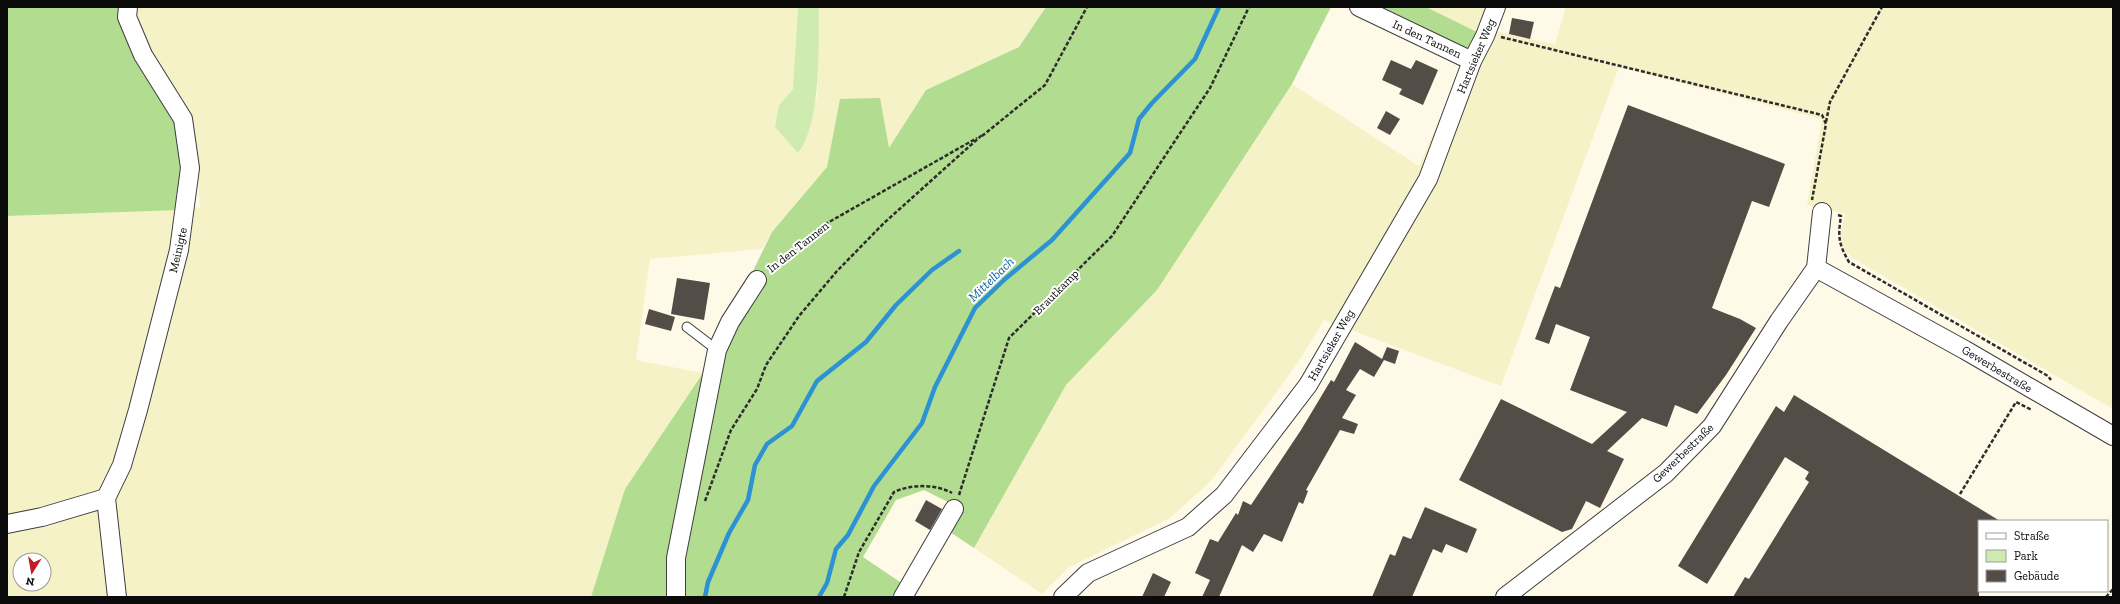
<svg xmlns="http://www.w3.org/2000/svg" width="2120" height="604" font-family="'Zilla Slab',serif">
  <rect width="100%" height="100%" fill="#fffae8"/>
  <!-- farmland -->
  <g fill="#f6f2c7" fill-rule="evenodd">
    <path d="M 136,7 L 798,7 L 793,89 L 779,105 L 817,98 L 819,7 L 1046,7 L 1019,47 L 926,90 L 889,149 L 840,99 L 827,167 L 772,232 L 762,249 L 650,259 L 636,360 L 703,373 L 625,489 L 591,597 L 7,597 L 7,216 L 200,208 L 196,142 L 179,103 L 164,78 L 142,33 ZM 20,560 L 44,560 L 44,584 L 20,584 Z"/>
    <polygon points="1426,7 1492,7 1484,29 1555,44 1566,7 2113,7 2113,409 1854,259 1844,250 1840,236 1845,214 1807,205 1822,119 1619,67 1501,386 1324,320 1297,364 1211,481 1170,518 1068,568 1042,594 974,548 1066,385 1157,290 1292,84 1419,166 1477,32"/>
  </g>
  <!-- green -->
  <path fill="#cfebb0" d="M 798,7 L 819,7 C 818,46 822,122 798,153 L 775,127 L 779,105 L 793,89 Z"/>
  <!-- forest -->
  <g fill="#b2dc8f">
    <polygon points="7,7 121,7 173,116 184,167 179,210 7,216"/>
    <polygon points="1046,7 1331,7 1292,84 1157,290 1066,385 974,548 947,530 960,508 924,490 896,500 863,557 903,584 895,597 591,597 625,489 703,373 772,232 827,167 840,99 880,98 889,148 926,90 1019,47"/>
    <polygon points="1352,7 1426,7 1477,32 1468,55"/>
  </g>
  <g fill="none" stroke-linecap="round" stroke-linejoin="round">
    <!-- stream -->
    <g stroke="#2d92d4" stroke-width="4.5">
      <polyline points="705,597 708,582 729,533 748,500 755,465 767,444 792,426 817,381 866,342 896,305 932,270 959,251"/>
      <polyline points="819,597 827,583 836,549 848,535 874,486 922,423 935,387 975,308 1005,279 1052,240 1130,153 1139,119 1152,103 1195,59 1219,7"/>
    </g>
  </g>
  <!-- building -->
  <g fill="#544c46">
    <polygon points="1512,18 1534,22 1530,39 1509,34"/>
    <polygon points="1391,60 1411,69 1416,60 1438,70 1423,105 1399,94 1402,89 1382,80"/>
    <polygon points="1628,105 1785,164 1769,207 1752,201 1712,308 1740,319 1756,328 1726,375 1697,414 1675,405 1667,427 1642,418 1607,451 1624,459 1600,508 1586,501 1572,529 1562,532 1459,480 1501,399 1592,444 1627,412 1570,390 1590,337 1556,324 1549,344 1535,339 1555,286 1560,288"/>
    <polygon points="1386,111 1400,119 1390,135 1377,128"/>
    <polygon points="677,278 710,283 704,320 671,314"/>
    <polygon points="649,309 675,317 671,331 645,324"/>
    <polygon points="1355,342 1382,359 1387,347 1399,351 1395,364 1384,360 1374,377 1360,369 1346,390 1356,395 1342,418 1358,424 1354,434 1340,430 1306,490 1308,491 1303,504 1299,502 1282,542 1264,534 1253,552 1242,545 1219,597 1202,597 1210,580 1195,573 1210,539 1218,542 1236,513 1238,515 1243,501 1251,505 1301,430 1331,380 1334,382"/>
    <polygon points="1794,395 2000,521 1979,521 1979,597 1733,597 1745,577 1749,579 1809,482 1805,479 1809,472 1785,457 1707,584 1678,566 1776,406 1784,412"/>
    <polygon points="926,500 942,509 930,530 915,521"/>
    <polygon points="1425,507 1477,529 1467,553 1446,544 1442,553 1433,549 1412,597 1372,597 1390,554 1395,556 1403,536 1411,539"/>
    <polygon points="1153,573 1171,582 1164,597 1142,597"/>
  </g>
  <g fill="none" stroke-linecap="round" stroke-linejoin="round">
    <!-- lane casing -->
    <g stroke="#3e3e3e" stroke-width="11">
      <polyline id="lane" points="687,327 717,350"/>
    </g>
    <!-- street casing -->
    <g stroke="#3e3e3e" stroke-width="20">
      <g id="street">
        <polyline points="1359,7 1472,61"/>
        <polyline points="1816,268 1965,350 2113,436"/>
        <polyline points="7,524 42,517 106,498"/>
        <polyline points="117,597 106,498 122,465 138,410 179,250 190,168 183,119 143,55 127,17 128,7"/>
        <polyline points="676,597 676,558 717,350 730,322 757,280"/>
        <polyline points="903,597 954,509"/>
        <polyline points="1063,597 1088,573 1188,527 1224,495 1308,385 1428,179 1472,61 1485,36 1496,7"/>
        <polyline points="1505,597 1666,473 1712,426 1779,321 1816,268 1822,212"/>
      </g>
    </g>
    <!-- path -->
    <g stroke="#2d2d2d" stroke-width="2.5" stroke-dasharray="4 2" stroke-linecap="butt">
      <polyline points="1501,37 1822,115 1826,124 1812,200"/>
      <polyline points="1826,122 1830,102 1882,7"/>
      <polyline points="982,136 1045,85 1087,7"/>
      <path d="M 1838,215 L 1841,216 C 1838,236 1838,243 1849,262 L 2048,376 L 2051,380"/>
      <polyline points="769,270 822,226 977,138"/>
      <polyline points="1960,494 2016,402 2032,410"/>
      <polyline points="959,495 1009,338 1112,236 1210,88 1249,7"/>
      <polyline points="705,501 731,430 757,389 766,365 799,316 837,271 884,223 982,135"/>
      <path d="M 844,597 L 859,552 L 894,492 C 911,484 936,484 952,493"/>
      <polyline points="2106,597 2113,589"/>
    </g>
    <!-- lane -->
    <use href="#lane" stroke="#fff" stroke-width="9"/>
    <!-- street -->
    <use href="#street" stroke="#fff" stroke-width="18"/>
  </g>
  <g text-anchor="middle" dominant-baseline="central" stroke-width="4" stroke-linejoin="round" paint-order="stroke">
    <!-- street labels -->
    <g font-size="12" fill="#0b0b0b" stroke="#fff">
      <text transform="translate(1427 39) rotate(25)">In den Tannen</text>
      <text transform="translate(1476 56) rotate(-67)">Hartsieker Weg</text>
      <text transform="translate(798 247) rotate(-38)">In den Tannen</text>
      <text transform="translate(178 250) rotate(-77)">Meinigte</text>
      <text transform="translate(1056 292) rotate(-45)">Brautkamp</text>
      <text transform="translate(1331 345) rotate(-60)">Hartsieker Weg</text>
      <text transform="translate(1997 369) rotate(31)">Gewerbestraße</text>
      <text transform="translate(1683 453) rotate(-44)">Gewerbestraße</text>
    </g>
    <!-- water labels -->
    <g font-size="13" font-style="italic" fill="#0e62a2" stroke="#fff">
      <text transform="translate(991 279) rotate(-44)">Mittelbach</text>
    </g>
  </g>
  <!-- border -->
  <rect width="2120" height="604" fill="none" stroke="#0b0b0b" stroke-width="16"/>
  <!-- legend -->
  <rect x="1978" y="520" width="130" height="72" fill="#ffffff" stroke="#9d9d9d"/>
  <rect x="1986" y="533" width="20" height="6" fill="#ffffff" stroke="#9d9d9d"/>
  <text x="2014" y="540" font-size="12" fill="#0b0b0b">Straße</text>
  <rect x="1986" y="550" width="20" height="12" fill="#cfebb0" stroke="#9d9d9d"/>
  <text x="2014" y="560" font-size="12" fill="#0b0b0b">Park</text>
  <rect x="1986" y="570" width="20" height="12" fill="#544c46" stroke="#9d9d9d"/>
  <text x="2014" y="580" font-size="12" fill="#0b0b0b">Gebäude</text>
  <!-- north arrow -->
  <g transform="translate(32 572) rotate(191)"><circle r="19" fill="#ffffff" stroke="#9d9d9d"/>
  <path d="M0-3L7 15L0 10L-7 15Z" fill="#c11c25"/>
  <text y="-6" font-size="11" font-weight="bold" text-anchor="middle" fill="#0b0b0b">N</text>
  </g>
</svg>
